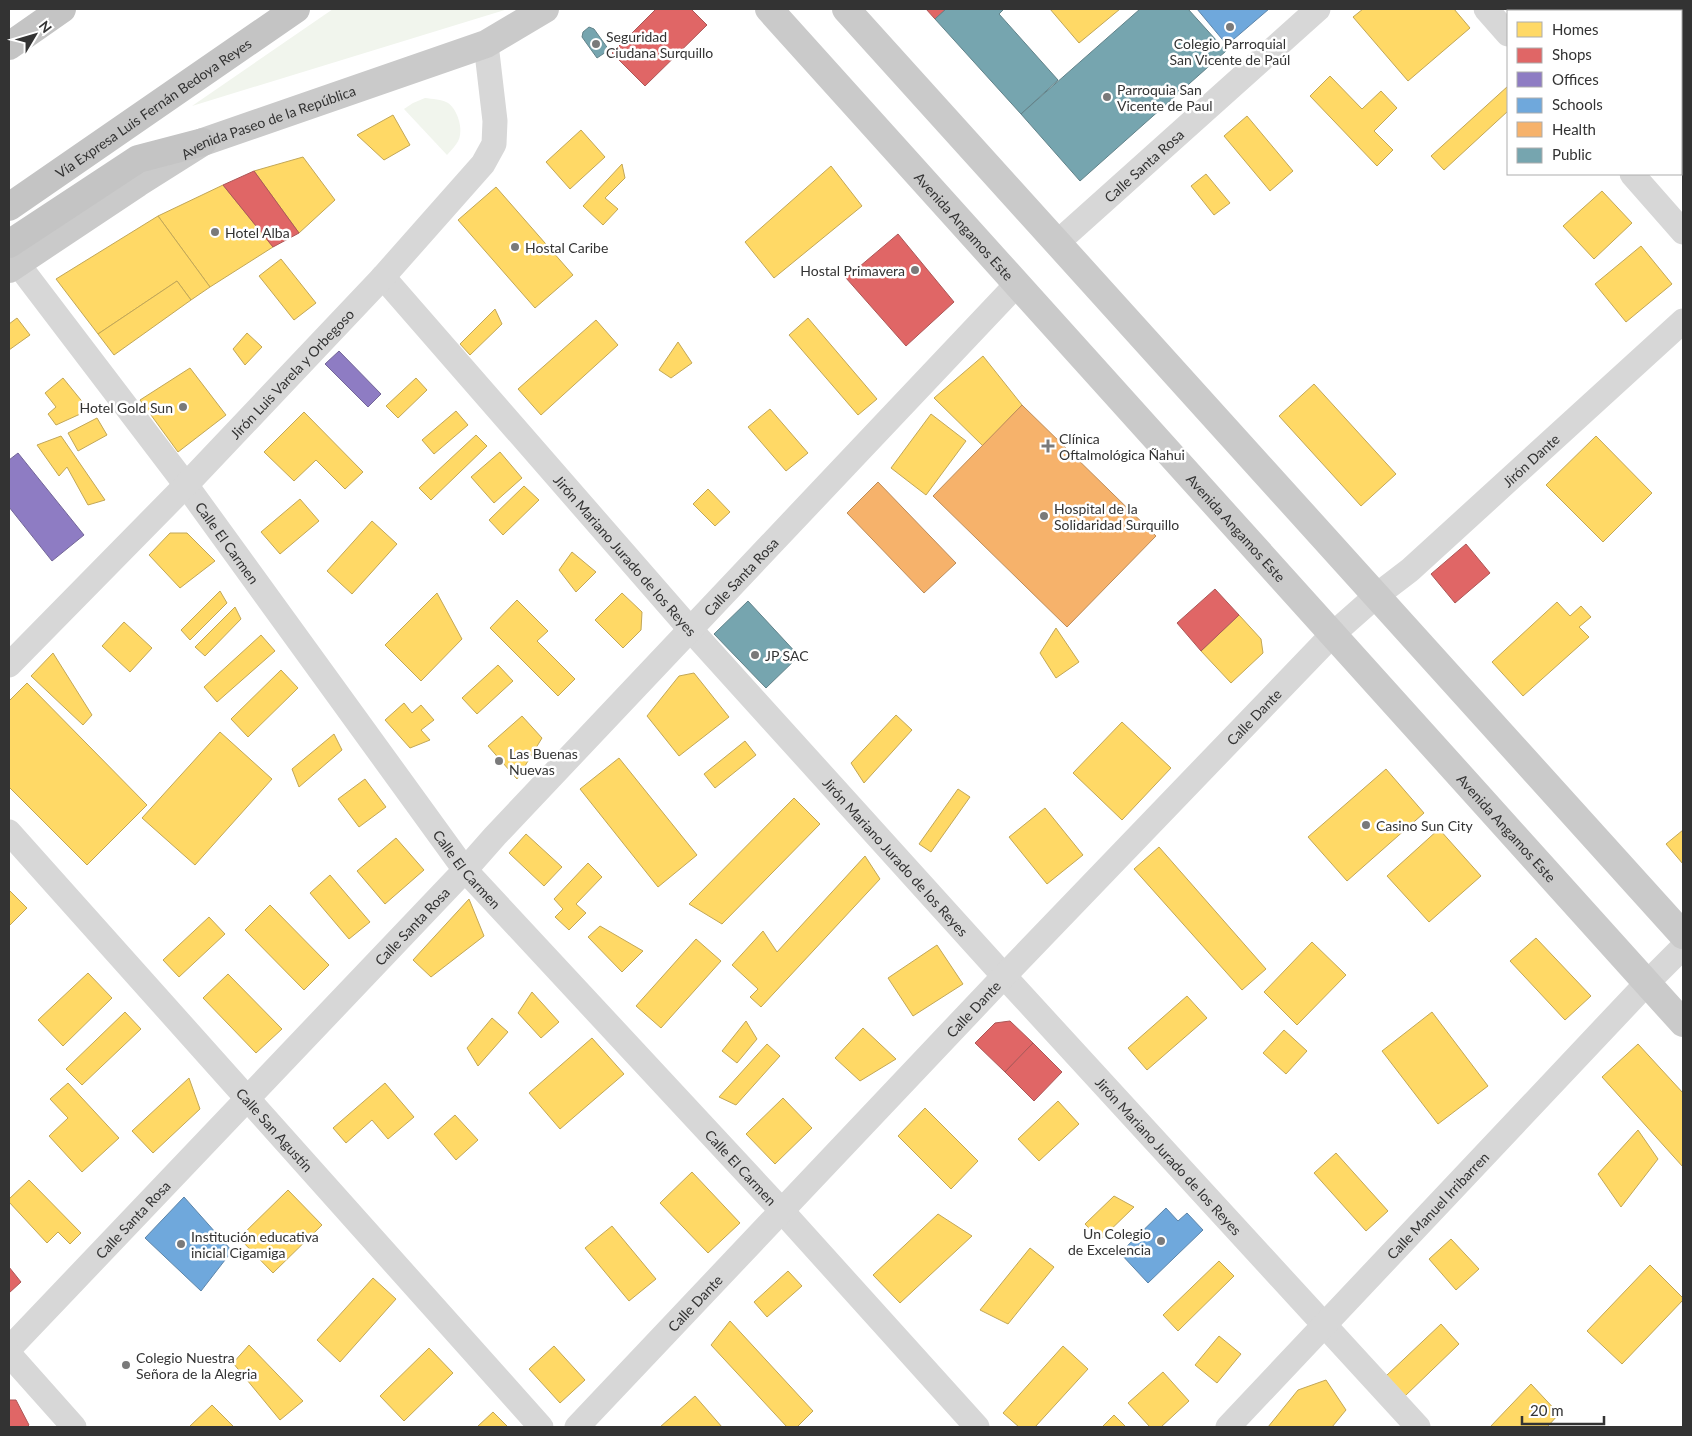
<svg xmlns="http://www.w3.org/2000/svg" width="1692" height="1436" font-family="Lato,sans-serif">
  <rect width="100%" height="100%" fill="#fff"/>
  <!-- green -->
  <g fill="#f1f5ed">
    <polygon points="333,9 508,9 192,106"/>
    <path d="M 425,98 C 432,99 442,99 448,103 C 457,109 462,126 460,135 C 459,143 452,149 447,155 L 404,109 L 413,103 Z"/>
  </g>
  <!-- homes -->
  <g fill="#ffd966" stroke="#c2a757">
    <polygon points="1050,9 1120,9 1079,43"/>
    <polygon points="1363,9 1454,9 1470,28 1408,81 1353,17"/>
    <polygon points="1618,9 1638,9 1641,11 1615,11"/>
    <polygon points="1330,76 1362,109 1381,91 1397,108 1374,131 1393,150 1377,166 1310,96"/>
    <polygon points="1508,86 1508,111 1444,170 1431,156"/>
    <polygon points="393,115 410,145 384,160 357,135"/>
    <polygon points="1247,116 1293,171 1270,191 1224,136"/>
    <polygon points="581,130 605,157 570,189 546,162"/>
    <polygon points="303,157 335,200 299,233 254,171"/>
    <polygon points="622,164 625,178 605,198 618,209 603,225 583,206"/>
    <polygon points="831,166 862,206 774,278 745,242"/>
    <polygon points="1206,174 1230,203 1214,215 1191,186"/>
    <polygon points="223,185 273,247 210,287 158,216"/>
    <polygon points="496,187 573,275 535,308 458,220"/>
    <polygon points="1602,191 1632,223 1594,259 1563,226"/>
    <polygon points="158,216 210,287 191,300 177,281 98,334 56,279"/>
    <polygon points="1641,246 1672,284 1626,322 1595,284"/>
    <polygon points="281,259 316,303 294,320 259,276"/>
    <polygon points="177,281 191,300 114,355 98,334"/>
    <polygon points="495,309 502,324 470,355 460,344"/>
    <polygon points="17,318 30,335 9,350 9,324"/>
    <polygon points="808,318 877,399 858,415 789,335"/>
    <polygon points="596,320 618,345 541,415 518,389"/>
    <polygon points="247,333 262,347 245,365 233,349"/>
    <polygon points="678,342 692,363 671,378 659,370"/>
    <polygon points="983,356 1022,405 983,446 934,398"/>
    <polygon points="190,368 226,415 178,452 140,400"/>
    <polygon points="63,378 89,410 56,425 48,414 56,407 45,393"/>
    <polygon points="416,378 427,390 398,418 386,406"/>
    <polygon points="1314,384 1396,474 1361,506 1279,416"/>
    <polygon points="770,409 808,453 786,471 748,427"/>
    <polygon points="456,411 468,425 434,454 422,440"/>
    <polygon points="304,412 363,472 345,489 316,460 294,481 264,452"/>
    <polygon points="931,414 966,441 926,495 891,468"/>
    <polygon points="97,418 107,435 78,451 68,433"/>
    <polygon points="476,435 487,446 431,500 419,488"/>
    <polygon points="61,436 105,500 88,505 67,467 59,476 37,445"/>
    <polygon points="1596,436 1652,493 1603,542 1546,485"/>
    <polygon points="500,452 522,478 494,503 471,477"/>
    <polygon points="524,486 539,500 503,535 489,520"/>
    <polygon points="708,489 730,512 715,526 693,504"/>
    <polygon points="300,499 319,521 280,554 261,532"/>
    <polygon points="372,521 397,544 352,594 327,571"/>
    <polygon points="170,533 187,533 215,561 180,588 149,555"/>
    <polygon points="572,552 596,572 576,592 559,570"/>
    <polygon points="220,591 227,603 190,640 181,630"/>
    <polygon points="437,593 462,639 421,681 385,645"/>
    <polygon points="622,593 642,612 641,630 623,648 595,620"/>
    <polygon points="517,600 548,631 537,641 575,679 558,696 490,628"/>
    <polygon points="1557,602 1570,616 1581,606 1591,617 1579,627 1589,637 1523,696 1492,662"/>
    <polygon points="235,607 241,619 205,656 195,647"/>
    <polygon points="1239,615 1261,639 1263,653 1231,683 1201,651"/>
    <polygon points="124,622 152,648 130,672 102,646"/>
    <polygon points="1056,628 1079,662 1056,678 1040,653"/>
    <polygon points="261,635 275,651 217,702 204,687"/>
    <polygon points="53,653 92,715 83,725 31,676"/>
    <polygon points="498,665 513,681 477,714 462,698"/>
    <polygon points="281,670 298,688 248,737 231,719"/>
    <polygon points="694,673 729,717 679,756 647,716 679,676"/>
    <polygon points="27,683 147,805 87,865 9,787 9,701"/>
    <polygon points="404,703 412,713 421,705 434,720 421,730 430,740 410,748 385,720"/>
    <polygon points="896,715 912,730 864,783 851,763"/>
    <polygon points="522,716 542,738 517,779 488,746"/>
    <polygon points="1122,722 1171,768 1122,820 1073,773"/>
    <polygon points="220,732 272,779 195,865 142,818"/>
    <polygon points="334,734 342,750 299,787 292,769"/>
    <polygon points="745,741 756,755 715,788 704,774"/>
    <polygon points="619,758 697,855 658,887 580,789"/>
    <polygon points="1386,769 1424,813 1347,881 1308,837"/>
    <polygon points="365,779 386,807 359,827 338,799"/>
    <polygon points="958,789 970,797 931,852 919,844"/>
    <polygon points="794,798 820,824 722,924 689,904"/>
    <polygon points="1045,808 1083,855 1047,884 1009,837"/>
    <polygon points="1439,829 1481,876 1429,922 1387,876"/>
    <polygon points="1683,830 1683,864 1666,844"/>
    <polygon points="526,834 562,867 544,886 509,853"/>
    <polygon points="396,838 424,870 385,904 357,871"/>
    <polygon points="1159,847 1266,969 1242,990 1134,869"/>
    <polygon points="865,856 880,879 761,1007 750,997 758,989 732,965 763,931 777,952"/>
    <polygon points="588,863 602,877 576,904 586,913 569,930 555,917 563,909 554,899"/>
    <polygon points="330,875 370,922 349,939 310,893"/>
    <polygon points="9,890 27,908 9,926"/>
    <polygon points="469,899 484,936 431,977 413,960"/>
    <polygon points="270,905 329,965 304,990 245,930"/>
    <polygon points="209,917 225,934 179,977 163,960"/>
    <polygon points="600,926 643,951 622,972 588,937"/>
    <polygon points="1536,938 1591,996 1565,1020 1510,961"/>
    <polygon points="696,939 721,961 661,1028 636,1006"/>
    <polygon points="1312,942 1346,975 1297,1025 1264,992"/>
    <polygon points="937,945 963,984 913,1016 888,978"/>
    <polygon points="88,973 112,998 63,1046 38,1020"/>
    <polygon points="228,974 282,1029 256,1053 203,998"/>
    <polygon points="532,992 559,1022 541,1038 518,1013"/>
    <polygon points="1187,996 1207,1018 1147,1070 1128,1048"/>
    <polygon points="125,1012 141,1029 82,1085 66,1069"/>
    <polygon points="1432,1012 1488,1086 1438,1124 1382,1051"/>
    <polygon points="492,1018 508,1032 478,1066 467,1048"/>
    <polygon points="746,1021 757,1039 737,1063 722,1051"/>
    <polygon points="863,1028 896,1059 860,1081 835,1058"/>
    <polygon points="1284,1030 1307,1051 1286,1074 1263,1053"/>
    <polygon points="592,1038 624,1074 560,1129 529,1093"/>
    <polygon points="767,1044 780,1056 736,1105 719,1097"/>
    <polygon points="1638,1044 1683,1093 1683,1167 1602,1077"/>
    <polygon points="189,1078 200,1109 153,1153 132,1131"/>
    <polygon points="68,1083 119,1138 82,1172 49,1136 68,1118 50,1099"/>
    <polygon points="385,1083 414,1117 388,1139 372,1120 346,1143 333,1128"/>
    <polygon points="783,1098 812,1128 775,1164 746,1134"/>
    <polygon points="1058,1101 1079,1124 1039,1161 1018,1139"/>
    <polygon points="925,1108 978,1161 951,1189 898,1136"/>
    <polygon points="455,1115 478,1140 456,1160 434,1134"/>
    <polygon points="1638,1130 1658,1159 1621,1207 1598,1174"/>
    <polygon points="1336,1153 1388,1211 1366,1231 1314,1173"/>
    <polygon points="692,1172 740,1223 708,1253 660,1203"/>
    <polygon points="29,1180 81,1233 70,1244 58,1232 47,1243 9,1202 9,1199"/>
    <polygon points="288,1190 322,1225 273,1273 239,1238"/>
    <polygon points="1114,1196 1134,1207 1100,1240 1085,1224"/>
    <polygon points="938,1214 972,1236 900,1303 873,1275"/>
    <polygon points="612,1226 656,1279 629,1301 585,1248"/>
    <polygon points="1451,1239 1479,1269 1456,1290 1429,1259"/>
    <polygon points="1030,1248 1054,1267 1008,1324 980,1310"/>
    <polygon points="1219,1261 1234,1276 1178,1331 1163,1315"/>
    <polygon points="1650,1265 1683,1298 1683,1300 1622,1364 1587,1331"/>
    <polygon points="788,1271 802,1286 767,1317 754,1302"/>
    <polygon points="373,1278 396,1299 340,1362 317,1340"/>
    <polygon points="730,1321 813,1411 797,1427 787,1427 711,1345"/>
    <polygon points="1441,1324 1459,1344 1405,1396 1386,1376"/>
    <polygon points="1219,1336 1241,1354 1217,1383 1195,1365"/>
    <polygon points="249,1345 303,1401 280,1420 233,1363"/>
    <polygon points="554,1346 585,1380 560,1403 529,1369"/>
    <polygon points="1063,1346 1088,1369 1035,1427 1019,1427 1003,1413"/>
    <polygon points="429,1348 453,1373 404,1421 380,1396"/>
    <polygon points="1163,1372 1189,1401 1161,1427 1150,1427 1128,1403"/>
    <polygon points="1326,1380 1346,1410 1332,1427 1268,1427 1298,1390"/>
    <polygon points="1531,1384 1559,1414 1547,1427 1490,1427"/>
    <polygon points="695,1396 722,1427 660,1427"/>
    <polygon points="212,1405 234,1427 189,1427"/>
    <polygon points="493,1412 508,1427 477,1427"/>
    <polygon points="1114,1415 1126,1427 1102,1427"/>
  </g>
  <!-- shops -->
  <g fill="#e06666" stroke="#ac5757">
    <polygon points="656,9 691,9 707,25 645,86 612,53"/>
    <polygon points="926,9 946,9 935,19"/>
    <polygon points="254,171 299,233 273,247 223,185"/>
    <polygon points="898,234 954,302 906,346 846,278"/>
    <polygon points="1466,544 1490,573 1455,603 1431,574"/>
    <polygon points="1215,589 1239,615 1201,651 1177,623"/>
    <polygon points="1010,1021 1033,1043 1005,1072 975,1043 995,1023"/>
    <polygon points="1033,1043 1062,1072 1034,1101 1005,1072"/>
    <polygon points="9,1267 21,1282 9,1293"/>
    <polygon points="9,1400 16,1400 29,1425 27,1427 9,1427"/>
  </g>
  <!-- offices -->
  <g fill="#8e7cc3" stroke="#736698">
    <polygon points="339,351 381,394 368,407 325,364"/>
    <polygon points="18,453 84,535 52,561 9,507 9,460"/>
  </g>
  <!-- schools -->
  <g fill="#6fa8dc" stroke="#5d85a9">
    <polygon points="1197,9 1269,9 1227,45"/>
    <polygon points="184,1197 232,1251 201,1291 145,1238"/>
    <polygon points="1166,1208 1178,1221 1187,1213 1203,1230 1148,1283 1120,1253"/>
  </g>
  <!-- health -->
  <g fill="#f6b26b" stroke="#bc8c5a">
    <polygon points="1022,405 1156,536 1067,627 933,496"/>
    <polygon points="878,482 956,563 924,593 847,513"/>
  </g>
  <!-- public -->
  <g fill="#76a5af" stroke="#62838a">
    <polygon points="946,9 1004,9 999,14 1058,80 1021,114 935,19"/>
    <polygon points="1140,9 1188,9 1226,51 1080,181 1021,114"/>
    <polygon points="589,27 594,29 609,50 597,58 582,37 583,32"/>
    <polygon points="748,601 799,656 766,688 714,634"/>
  </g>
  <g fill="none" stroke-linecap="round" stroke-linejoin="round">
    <!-- minor -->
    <g stroke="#d7d7d7" stroke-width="25">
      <polyline points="1486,9 1508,34"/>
      <polyline points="1632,174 1683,232"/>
      <path id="s1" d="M 1058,242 L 1318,9"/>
      <path id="s2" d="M 17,263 L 186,485 L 465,870 L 782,1211 L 977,1427"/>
      <path id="s3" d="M 383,277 L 690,629 L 1004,976 L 1418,1427"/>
      <path id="s4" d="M 9,665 L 186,485 L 383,277 L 483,164 L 494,144 L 495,121 L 486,44"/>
      <path id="s5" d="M 9,832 L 541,1427"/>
      <path id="s6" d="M 9,1349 L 465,870 L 495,836 L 1017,284"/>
      <polyline points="9,1354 74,1427"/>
      <path id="s7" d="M 577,1427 L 1004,976 L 1333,634 L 1376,596 L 1410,570 L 1683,321"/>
      <path id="s8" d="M 1228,1427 L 1647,983 L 1683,947"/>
    </g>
    <!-- primary -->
    <g stroke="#cacaca" stroke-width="28">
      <path id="s9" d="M 769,9 L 1683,1023"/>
      <polyline points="846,9 1683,935"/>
      <path id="s10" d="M 9,269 L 138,183 L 203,142 L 486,44 L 545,9"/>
    </g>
    <!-- motorway -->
    <g stroke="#c4c4c4" stroke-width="28">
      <polyline points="9,46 62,9"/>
      <path id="s11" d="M 9,207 L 296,9"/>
      <polyline points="9,244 138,159 203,142"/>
    </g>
  </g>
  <!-- markers -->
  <g fill="#7a7a7a" stroke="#fff" stroke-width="2">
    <circle cx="1230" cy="27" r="5"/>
    <circle cx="596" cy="44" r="5"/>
    <circle cx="1107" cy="97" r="5"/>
    <circle cx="215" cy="232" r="5"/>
    <circle cx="515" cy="247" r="5"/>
    <circle cx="915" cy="270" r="5"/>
    <circle cx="183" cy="407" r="5"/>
    <path d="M1045.5 438.5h5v5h5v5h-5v5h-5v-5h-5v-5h5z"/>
    <circle cx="1044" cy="516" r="5"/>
    <circle cx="755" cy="655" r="5"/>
    <circle cx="499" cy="761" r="5"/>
    <circle cx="1366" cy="825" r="5"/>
    <circle cx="1161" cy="1241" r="5"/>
    <circle cx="181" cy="1244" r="5"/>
    <circle cx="126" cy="1365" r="5"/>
  </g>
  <g text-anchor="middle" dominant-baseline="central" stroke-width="5" stroke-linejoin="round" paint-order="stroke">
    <!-- poi labels -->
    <g font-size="14" fill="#333" stroke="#fff" text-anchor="start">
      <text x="606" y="36">Seguridad<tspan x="606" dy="16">Ciudana Surquillo</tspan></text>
      <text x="1230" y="43" text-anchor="middle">Colegio Parroquial<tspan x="1230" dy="16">San Vicente de Paúl</tspan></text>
      <text x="1117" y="89">Parroquia San<tspan x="1117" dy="16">Vicente de Paul</tspan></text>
      <text x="225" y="232">Hotel Alba</text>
      <text x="525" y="247">Hostal Caribe</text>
      <text x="905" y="270" text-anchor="end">Hostal Primavera</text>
      <text x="173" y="407" text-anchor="end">Hotel Gold Sun</text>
      <text x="1059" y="438">Clínica<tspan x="1059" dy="16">Oftalmológica Ñahui</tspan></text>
      <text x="1054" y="508">Hospital de la<tspan x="1054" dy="16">Solidaridad Surquillo</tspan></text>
      <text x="765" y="655">JP SAC</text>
      <text x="509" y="753">Las Buenas<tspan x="509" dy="16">Nuevas</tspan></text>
      <text x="1376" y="825">Casino Sun City</text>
      <text x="1151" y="1233" text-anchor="end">Un Colegio<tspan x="1151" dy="16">de Excelencia</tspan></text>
      <text x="191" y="1236">Institución educativa<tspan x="191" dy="16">inicial Cigamiga</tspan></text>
      <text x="136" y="1357">Colegio Nuestra<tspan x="136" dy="16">Señora de la Alegria</tspan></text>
    </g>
    <!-- street labels -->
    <g font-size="14" fill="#333" stroke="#fff">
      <text stroke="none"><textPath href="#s11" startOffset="175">Vía Expresa Luis Fernán Bedoya Reyes</textPath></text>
      <text stroke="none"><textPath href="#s10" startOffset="300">Avenida Paseo de la República</textPath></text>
      <text stroke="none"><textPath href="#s1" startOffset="115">Calle Santa Rosa</textPath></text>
      <text stroke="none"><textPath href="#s9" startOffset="292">Avenida Angamos Este</textPath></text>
      <text stroke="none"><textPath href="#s4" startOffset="406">Jirón Luis Varela y Orbegoso</textPath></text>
      <text stroke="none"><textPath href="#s7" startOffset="1359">Jirón Dante</textPath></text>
      <text stroke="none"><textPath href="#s9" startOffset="698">Avenida Angamos Este</textPath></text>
      <text stroke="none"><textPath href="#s2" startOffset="350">Calle El Carmen</textPath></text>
      <text stroke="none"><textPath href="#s3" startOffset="369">Jirón Mariano Jurado de los Reyes</textPath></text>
      <text stroke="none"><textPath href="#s6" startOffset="1064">Calle Santa Rosa</textPath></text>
      <text stroke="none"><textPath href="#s7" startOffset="981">Calle Dante</textPath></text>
      <text stroke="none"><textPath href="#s9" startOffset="1102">Avenida Angamos Este</textPath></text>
      <text stroke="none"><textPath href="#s3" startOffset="774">Jirón Mariano Jurado de los Reyes</textPath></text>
      <text stroke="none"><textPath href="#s2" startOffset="755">Calle El Carmen</textPath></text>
      <text stroke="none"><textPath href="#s6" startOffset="584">Calle Santa Rosa</textPath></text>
      <text stroke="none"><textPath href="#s7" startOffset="576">Calle Dante</textPath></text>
      <text stroke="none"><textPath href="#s5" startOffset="399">Calle San Agustín</textPath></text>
      <text stroke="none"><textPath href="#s3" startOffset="1179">Jirón Mariano Jurado de los Reyes</textPath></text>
      <text stroke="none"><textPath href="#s2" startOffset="1160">Calle El Carmen</textPath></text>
      <text stroke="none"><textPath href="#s8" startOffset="305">Calle Manuel Irribarren</textPath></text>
      <text stroke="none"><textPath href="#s6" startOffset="179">Calle Santa Rosa</textPath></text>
      <text stroke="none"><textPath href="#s7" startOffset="171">Calle Dante</textPath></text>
    </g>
  </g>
  <!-- border -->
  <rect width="1692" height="1436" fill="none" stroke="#333333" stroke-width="20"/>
  <!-- legend -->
  <rect x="1507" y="10" width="175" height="165" fill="#ffffff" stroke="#adadad"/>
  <rect x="1517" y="22" width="25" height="15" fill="#ffd966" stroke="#adadad"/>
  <text x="1552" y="35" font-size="15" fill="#333333">Homes</text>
  <rect x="1517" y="48" width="25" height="15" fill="#e06666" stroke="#adadad"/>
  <text x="1552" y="60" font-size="15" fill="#333333">Shops</text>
  <rect x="1517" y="72" width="25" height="15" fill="#8e7cc3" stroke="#adadad"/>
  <text x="1552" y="85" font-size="15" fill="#333333">Offices</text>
  <rect x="1517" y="98" width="25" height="15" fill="#6fa8dc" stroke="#adadad"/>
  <text x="1552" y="110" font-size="15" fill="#333333">Schools</text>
  <rect x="1517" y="122" width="25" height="15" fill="#f6b26b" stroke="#adadad"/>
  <text x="1552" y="135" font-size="15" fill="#333333">Health</text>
  <rect x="1517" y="148" width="25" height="15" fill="#76a5af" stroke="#adadad"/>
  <text x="1552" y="160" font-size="15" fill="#333333">Public</text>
  <!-- north arrow -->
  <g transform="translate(35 35) rotate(52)" stroke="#ffffff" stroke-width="4" paint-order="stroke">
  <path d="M0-4L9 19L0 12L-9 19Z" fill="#333333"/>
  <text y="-8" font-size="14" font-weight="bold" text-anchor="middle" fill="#333333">N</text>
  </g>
  <!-- scale -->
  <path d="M1522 1416v8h82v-8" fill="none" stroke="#333333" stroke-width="2.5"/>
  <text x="1530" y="1416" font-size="15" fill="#333333" stroke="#ffffff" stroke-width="4" paint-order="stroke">20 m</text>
</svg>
